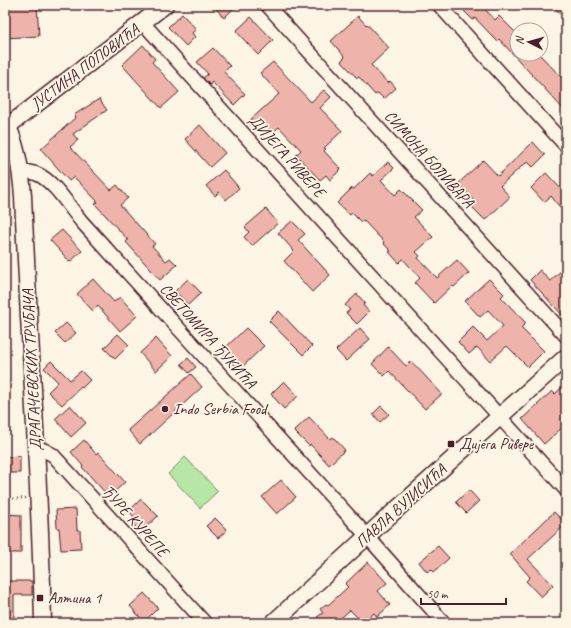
<svg xmlns="http://www.w3.org/2000/svg" width="571" height="628" font-family="Caveat,sans-serif">
  <rect width="100%" height="100%" fill="#fcf5e5"/>
  <filter id="ink" filterUnits="userSpaceOnUse"><feTurbulence type="fractalNoise" baseFrequency=".025" numOctaves="2"/><feDisplacementMap in="SourceGraphic" scale="8" xChannelSelector="R" yChannelSelector="G"/><feConvolveMatrix kernelMatrix="1 2 1 2 8 2 1 2 1" color-interpolation-filters="sRGB"/></filter>
  <g filter="url(#ink)">
    <!-- green -->
    <polygon fill="#b6e7a6" stroke="#808368" points="185,457 218,491 200,508 168,474"/>
    <!-- building -->
    <g fill="#eeb4ab" stroke="#4a1f2b">
      <polygon points="5,5 37,5 39,36 5,38"/>
      <polygon points="213,5 237,5 224,18"/>
      <polygon points="471,5 481,5 495,20 499,16 517,34 517,54 539,54 566,82 566,112 499,39 497,41 475,18 473,20 464,11"/>
      <polygon points="552,5 566,5 566,20"/>
      <polygon points="182,14 196,29 192,33 195,37 186,46 168,27"/>
      <polygon points="358,16 366,25 367,24 389,48 371,65 388,83 390,81 396,88 384,99 378,93 375,95 359,77 357,78 341,61 345,57 331,41"/>
      <polygon points="251,17 273,40 258,55 236,31"/>
      <polygon points="143,45 155,59 152,62 179,92 161,108 122,65"/>
      <polygon points="213,48 230,66 224,72 245,94 234,105 212,82 210,85 203,78 208,74 197,62"/>
      <polygon points="273,62 311,102 324,90 331,97 320,108 342,131 324,148 326,149 324,151 341,169 330,180 326,175 320,180 296,155 301,150 279,127 271,134 263,125 256,131 248,122 279,94 260,73"/>
      <polygon points="99,99 107,110 73,134 78,140 70,147 111,190 117,185 128,198 120,205 155,244 152,246 166,261 170,258 177,265 160,280 126,242 128,240 95,204 98,202 74,177 69,181 41,149 76,117 74,115"/>
      <polygon points="200,125 225,153 210,167 185,139"/>
      <polygon points="533,142 545,155 533,167 528,162 523,165 500,186 510,197 485,220 472,207 476,203 458,184 483,160 498,176"/>
      <polygon points="388,162 394,168 381,180 395,195 401,189 422,210 414,217 433,237 416,252 420,256 418,258 437,278 457,260 469,273 454,287 452,286 434,303 415,283 420,278 403,259 399,263 389,252 391,251 383,243 384,242 363,220 361,222 352,213 350,215 337,203 352,188 354,189 370,173 373,176"/>
      <polygon points="224,170 239,188 226,200 219,192 215,196 206,186"/>
      <polygon points="546,173 566,194 566,215 551,196 544,202 531,188"/>
      <polygon points="266,209 278,223 252,246 244,237 249,232 245,227"/>
      <polygon points="292,221 305,234 298,240 330,275 312,292 284,261 294,251 278,233"/>
      <polygon points="62,230 82,251 70,262 50,240"/>
      <polygon points="566,266 566,319 530,280 540,270 550,281"/>
      <polygon points="93,279 114,302 120,297 137,316 120,331 98,306 93,311 77,294"/>
      <polygon points="188,279 201,293 188,305 175,291"/>
      <polygon points="489,279 504,294 501,297 526,323 521,328 544,351 528,367 507,346 490,361 477,347 469,354 458,342 473,327 487,341 503,326 488,310 480,317 465,301"/>
      <polygon points="357,294 365,303 363,305 369,312 357,324 346,313 350,310 345,305"/>
      <polygon points="279,311 312,346 303,355 269,321"/>
      <polygon points="66,323 76,333 65,343 55,333"/>
      <polygon points="246,328 264,346 239,370 222,351"/>
      <polygon points="360,328 370,339 346,361 336,350"/>
      <polygon points="118,334 129,345 115,359 104,348"/>
      <polygon points="156,338 172,356 156,371 140,353"/>
      <polygon points="388,347 406,366 411,361 442,394 425,409 389,371 384,376 372,364"/>
      <polygon points="188,358 196,367 189,373 181,364"/>
      <polygon points="51,361 70,380 81,371 90,380 82,388 81,387 62,405 48,392 58,382 44,368"/>
      <polygon points="191,374 202,387 140,444 128,430"/>
      <polygon points="284,381 298,396 284,409 271,394"/>
      <polygon points="566,383 566,424 544,444 522,419 552,391 555,394"/>
      <polygon points="70,405 86,423 71,437 55,419"/>
      <polygon points="381,406 389,414 380,422 373,414"/>
      <polygon points="309,417 330,439 333,437 345,450 329,465 310,444 309,446 294,431"/>
      <polygon points="84,440 96,454 98,452 125,482 109,497 82,467 83,466 71,452"/>
      <polygon points="20,456 20,473 5,473 5,457"/>
      <polygon points="281,480 296,497 277,514 262,497"/>
      <polygon points="469,490 479,501 466,513 456,502"/>
      <polygon points="141,499 158,516 141,532 130,521 134,517 129,511"/>
      <polygon points="76,509 77,530 80,530 81,549 61,550 59,528 57,528 56,510"/>
      <polygon points="554,512 566,524 528,559 553,585 541,597 526,581 530,577 510,554"/>
      <polygon points="5,514 21,515 21,553 5,553"/>
      <polygon points="215,518 227,530 218,538 206,526"/>
      <polygon points="438,546 449,558 434,572 431,569 427,572 419,562"/>
      <polygon points="368,562 387,583 378,591 390,605 377,617 374,613 363,623 350,610 335,623 322,623 317,617 323,613 320,609 326,604 328,605 348,587 345,584"/>
      <polygon points="5,581 32,581 32,595 14,595 14,620 5,620"/>
      <polygon points="144,593 158,608 144,622 130,606"/>
    </g>
    <g fill="none" stroke-linecap="round" stroke-linejoin="round">
      <!-- minor casing -->
      <g stroke="#4a1f2b" stroke-width="16">
        <g id="minor">
          <polyline points="267,5 566,336"/>
          <polyline points="439,5 566,146"/>
          <polyline points="143,23 566,490"/>
          <path d="M 21,171 C 26,172 32,172 37,174 C 54,181 70,208 82,222 L 367,536 L 444,623"/>
          <polyline points="37,451 44,450 53,455 205,623"/>
        </g>
      </g>
      <!-- tertiary casing -->
      <g stroke="#4a1f2b" stroke-width="19">
        <g id="tertiary">
          <path d="M 5,120 C 17,144 21,169 23,196 C 29,338 40,481 43,623"/>
          <polyline points="8,126 165,5"/>
          <polyline points="273,623 377,527 566,357"/>
        </g>
      </g>
      <!-- path -->
      <polyline stroke="#4a1f2b" stroke-width="2" stroke-dasharray="1 3" stroke-linecap="butt" points="5,499 26,498"/>
      <!-- minor -->
      <use href="#minor" stroke="#fcf5e5" stroke-width="13"/>
      <!-- tertiary -->
      <use href="#tertiary" stroke="#fcf5e5" stroke-width="16"/>
    </g>
  </g>
  <!-- markers -->
  <g fill="#4a1f2b" stroke="#fcf5e5" stroke-width="1.5">
    <circle cx="165" cy="409" r="4"/>
    <rect x="447" y="440" width="8" height="8" rx="2"/>
    <rect x="36" y="594" width="8" height="8" rx="2"/>
  </g>
  <g text-anchor="middle" dominant-baseline="central" stroke-width="3.5" stroke-linejoin="round" paint-order="stroke">
    <!-- street labels -->
    <g font-size="16" fill="#4a1f2b" stroke="#fcf5e5">
      <text transform="translate(85 67) rotate(-37)">ЈУСТИНА ПОПОВИЋА</text>
      <text transform="translate(287 156) rotate(48)">ДИЈЕГА РИВЕРЕ</text>
      <text transform="translate(429 159) rotate(48)">СИМОНА БОЛИВАРА</text>
      <text transform="translate(208 336) rotate(48)">СВЕТОМИРА ЂУКИЋА</text>
      <text transform="translate(32 370) rotate(-93)">ДРАГАЧЕВСКИХ ТРУБАЧА</text>
      <text transform="translate(401 506) rotate(-42)">ПАВЛА ВУЈИСИЋА</text>
      <text transform="translate(135 521) rotate(48)">ЂУРЕ КУРЕПЕ</text>
    </g>
    <!-- poi labels -->
    <g font-size="16" fill="#4a1f2b" stroke="#fcf5e5" text-anchor="start">
      <text x="173" y="409">Indo Serbia Food</text>
      <text x="459" y="444">Дијега Ривере</text>
      <text x="48" y="598">Алтина 1</text>
    </g>
  </g>
  <!-- margin -->
  <rect width="571" height="628" fill="none" stroke="#fcf5e5" stroke-width="20"/>
  <rect x="10" y="10" width="551" height="608" fill="none" stroke="#4a1f2b" stroke-width="1.5" filter="url(#ink)"/>
  <!-- north arrow -->
  <g transform="translate(529 42) rotate(276)"><circle r="19" fill="#fcf5e5" stroke="#b59f9b"/>
  <path d="M0-3L7 15L0 10L-7 15Z" fill="#4a1f2b"/>
  <text y="-6" font-size="11" font-weight="bold" text-anchor="middle" fill="#4a1f2b">N</text>
  </g>
  <!-- scale -->
  <path d="M421 598v6h85v-6" fill="none" stroke="#4a1f2b" stroke-width="2"/>
  <text x="427" y="598" font-size="12" fill="#4a1f2b" stroke="#fcf5e5" stroke-width="3" paint-order="stroke">50 m</text>
</svg>
